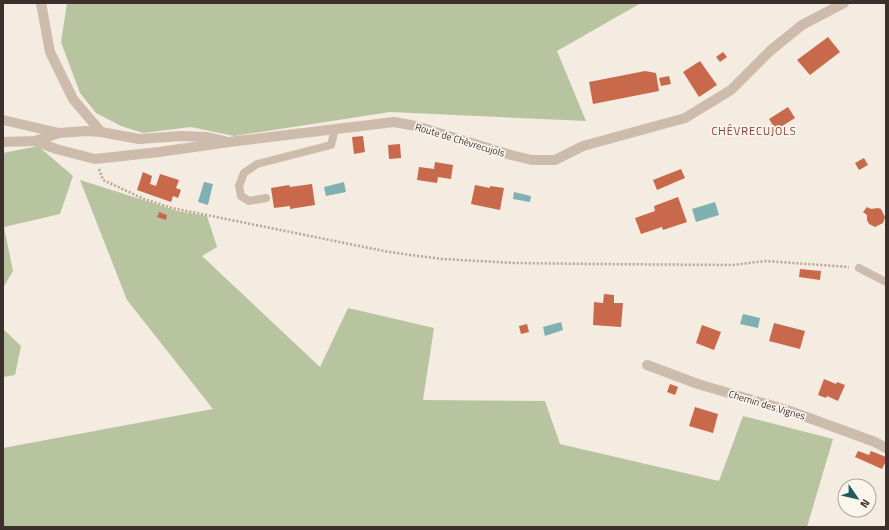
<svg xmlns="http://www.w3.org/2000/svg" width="889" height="530" font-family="'Titillium Web',sans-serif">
  <rect width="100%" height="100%" fill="#f4ebe1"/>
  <!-- green -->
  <g fill="#b8c4a0">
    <polygon points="67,3 641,3 557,51 586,121 390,112 234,136 191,127 143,133 121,126 96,113 80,93 61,42"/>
    <polygon points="38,146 73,176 60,214 4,227 13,271 3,288 3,153"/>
    <polygon points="80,180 178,211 207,216 217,247 202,256 320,367 348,308 434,328 423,400 545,401 560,444 719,481 743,416 833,439 807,527 3,527 3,448 213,409 127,300"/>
    <polygon points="3,329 21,346 15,375 3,377"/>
  </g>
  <!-- water -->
  <g fill="#7fb0b2">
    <polygon points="204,182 213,184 208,205 198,202"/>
    <polygon points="344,182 346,192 326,196 324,187"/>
    <polygon points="514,192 531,196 530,202 513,199"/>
    <polygon points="715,202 719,215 696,222 692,209"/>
    <polygon points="743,314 760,318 758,328 740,324"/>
    <polygon points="561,322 563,330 545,336 543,327"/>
  </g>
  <!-- building -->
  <g fill="#c8694b">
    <polygon points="828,37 840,52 810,75 797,60"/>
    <polygon points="723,52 727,57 720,62 716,57"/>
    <polygon points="700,61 717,85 699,97 683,72"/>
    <polygon points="645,71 656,73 659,91 593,104 589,82"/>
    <polygon points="669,76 671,84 661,86 659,78"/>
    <polygon points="788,107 795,118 776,130 769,119"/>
    <polygon points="363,136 365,152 354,154 352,137"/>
    <polygon points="400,144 401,158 389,159 388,145"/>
    <polygon points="864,158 868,165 859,170 855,163"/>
    <polygon points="435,162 453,165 451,179 438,177 437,183 417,180 419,167 434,169"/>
    <polygon points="681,169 685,178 657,190 653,180"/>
    <polygon points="143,172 152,176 150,184 156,186 160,174 179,180 176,188 181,190 178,198 173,196 171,202 137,190"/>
    <polygon points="312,184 315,205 290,209 290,206 274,208 271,188 289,185 290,187"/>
    <polygon points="475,185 490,188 490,186 504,188 500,210 471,204"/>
    <polygon points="678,197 687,222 663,230 662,227 641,234 635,218 655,211 654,206"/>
    <polygon points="867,207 871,209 878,208 881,209 885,217 883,223 875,227 869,224 867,220 867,215 863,212"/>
    <polygon points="159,212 167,215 166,220 157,217"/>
    <polygon points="800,269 821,271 820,280 799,277"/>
    <polygon points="604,294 614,295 614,303 623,303 621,327 593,325 594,302 603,303"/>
    <polygon points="774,323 805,331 800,349 769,341"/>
    <polygon points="527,324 529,332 521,334 519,326"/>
    <polygon points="702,325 721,332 714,350 696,343"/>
    <polygon points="824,379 836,384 837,382 845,385 838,401 827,396 826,398 818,395"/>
    <polygon points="670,384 678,387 675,395 667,392"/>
    <polygon points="695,407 718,414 713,433 689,426"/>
    <polygon points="858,451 869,455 871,451 886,457 886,461 882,469 855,457"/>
  </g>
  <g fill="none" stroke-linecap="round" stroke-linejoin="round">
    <!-- path -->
    <polyline stroke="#b9a596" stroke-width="2.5" stroke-dasharray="2 2" stroke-linecap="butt" points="99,169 103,180 144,199 172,208 389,252 442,259 516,263 594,264 732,265 766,261 849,267"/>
    <!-- service -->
    <g stroke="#cdbbac" stroke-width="8">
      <polyline points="266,198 249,201 241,196 239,186 244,173 257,164 331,145 335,129"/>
      <polyline points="859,268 886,282"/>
    </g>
    <!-- minor -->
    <g stroke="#cdbbac" stroke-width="10">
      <polyline points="41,3 50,52 73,99 101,132 139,139 181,136 206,137 224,141"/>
      <polyline points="3,120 59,133 87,131 101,132"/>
      <polyline points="35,141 56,149 95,159 159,152 229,142 394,122 416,126 511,155 532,160 555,160 583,146 685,118 731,90 770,51 802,25 844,3"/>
      <polyline points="3,142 35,141 59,133"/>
      <polyline points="647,365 698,384 790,411 875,442 886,448"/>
    </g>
  </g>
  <g text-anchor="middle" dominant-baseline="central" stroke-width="3.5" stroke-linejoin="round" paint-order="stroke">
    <!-- street labels -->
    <g font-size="10" fill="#3b302b" stroke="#fbf5ee">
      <text transform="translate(460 140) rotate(17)">Route de Chèvrecujols</text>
      <text transform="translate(767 405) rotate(17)">Chemin des Vignes</text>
    </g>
    <!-- neighbourhood labels -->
    <g font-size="11" letter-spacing="1" fill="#8c3b22" stroke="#fbf5ee">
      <text x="754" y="131">CHÊVRECUJOLS</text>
    </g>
  </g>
  <!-- border -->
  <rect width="889" height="530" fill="none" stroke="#3b302b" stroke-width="8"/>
  <!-- north arrow -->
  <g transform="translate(857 498) rotate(124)"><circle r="19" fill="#fbf5ee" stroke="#aea6a0"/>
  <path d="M0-3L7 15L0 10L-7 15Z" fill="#1f5a5e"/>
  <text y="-6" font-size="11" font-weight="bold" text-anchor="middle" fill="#3b302b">N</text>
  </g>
</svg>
